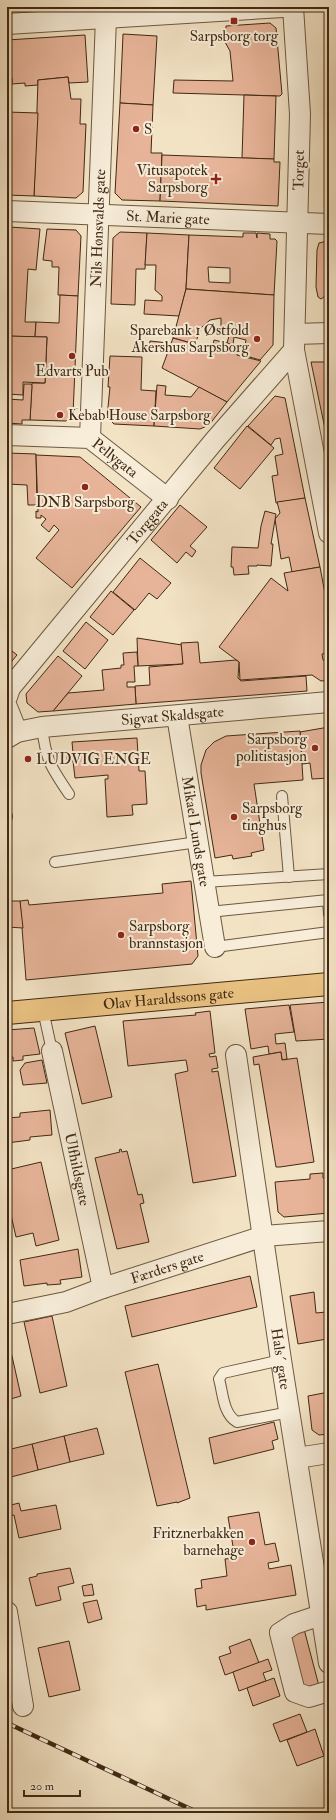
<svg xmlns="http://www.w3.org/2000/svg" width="336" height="1820" font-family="'IM FELL Double Pica',serif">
  <rect width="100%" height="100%" fill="#f3e3c5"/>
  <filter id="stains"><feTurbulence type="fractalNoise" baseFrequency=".005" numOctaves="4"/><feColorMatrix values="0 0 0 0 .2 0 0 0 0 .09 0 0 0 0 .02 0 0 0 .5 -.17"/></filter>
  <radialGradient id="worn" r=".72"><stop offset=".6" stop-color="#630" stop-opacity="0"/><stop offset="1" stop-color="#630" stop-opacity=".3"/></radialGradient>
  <!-- building -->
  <g fill="#e7b499" stroke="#402913" fill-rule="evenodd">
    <polygon points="270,23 276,28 282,94 280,96 173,93 174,80 233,81 230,51 225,42 226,26"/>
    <polygon points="123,34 157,36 153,105 120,103"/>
    <polygon points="85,35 88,82 69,83 68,77 38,80 38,85 25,86 25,83 12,84 12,78 7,78 7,40"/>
    <polygon points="68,77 71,99 81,99 80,124 86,124 83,192 76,198 34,196 38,80"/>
    <polygon points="244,95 276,96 274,159 242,158"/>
    <polygon points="120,103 153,105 151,153 162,153 160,201 122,200 115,193"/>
    <polygon points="7,112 38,113 34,196 7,195"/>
    <polygon points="162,155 274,159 274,162 280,162 278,206 160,201"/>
    <polygon points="7,227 9,227 7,288"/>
    <polygon points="9,227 40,229 36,270 28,269 25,322 36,322 35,337 7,336"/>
    <polygon points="47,229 76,230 81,236 78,296 58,295 59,267 52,267 52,261 43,260"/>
    <polygon points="120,232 147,233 145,269 136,269 135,305 111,304 113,238"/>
    <polygon points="147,233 189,235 186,289 179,316 144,314 145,300 162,301 162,296 155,290 156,265 145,265"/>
    <path d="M 243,233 L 256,233 L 257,238 L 257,233 L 270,234 L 270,239 L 275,239 L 277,241 L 274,295 L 186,289 L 189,235 L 243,237 ZM 208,267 L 230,268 L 230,283 L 209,282 Z"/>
    <polygon points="327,241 329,242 329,281 324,297 321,299 318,297 316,287 317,250 319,243"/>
    <polygon points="186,289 274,295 273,345 260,360 243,355 246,340 234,337 233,345 227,343 229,336 221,334 221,318 210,320 201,328 195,344 173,338"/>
    <polygon points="60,295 78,296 73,415 66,421 30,420 32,383 45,383 47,337 35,337 36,322 59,323"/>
    <polygon points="7,336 47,337 45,383 23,382 23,395 7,394"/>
    <polygon points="173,338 212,349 214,340 227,343 238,348 237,355 261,361 227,402 162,368"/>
    <polygon points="150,341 168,343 167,352 149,350"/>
    <polygon points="110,356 142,357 141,390 156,391 154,426 114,424 107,417 110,387 108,387"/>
    <polygon points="311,362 329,362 329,448"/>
    <polygon points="24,384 31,384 32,386 30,420 22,420 22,424 7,423 7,399 23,400"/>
    <polygon points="157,385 166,386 165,395 191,397 199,387 227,402 209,425 200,429 154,426"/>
    <polygon points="275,396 285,398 305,498 276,503 272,476 278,475 275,456 283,454 280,438 275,439 271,445 248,426"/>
    <polygon points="247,426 274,448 240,489 214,468"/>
    <polygon points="7,453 36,454 37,505 28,505 27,485 7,484"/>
    <polygon points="36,455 80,457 141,507 72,588 36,558 59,530 54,525 49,532 41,525 46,519 41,515 41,518 36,518 36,511 38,512"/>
    <polygon points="305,498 320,567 292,572 289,557 281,559 275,519 280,513 277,502"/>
    <polygon points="180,505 207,527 190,546 196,551 192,557 186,552 177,563 151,540"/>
    <polygon points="265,511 276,514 271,544 273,544 271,566 257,565 257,566 248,566 249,574 234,575 233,567 231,567 232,547 258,548 261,526"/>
    <polygon points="140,558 171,583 157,599 149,593 135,610 113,592"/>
    <polygon points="320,567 329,615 329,653 322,654 323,660 329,664 329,680 321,681 312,675 240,680 239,662 219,647 271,578 288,591 284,573"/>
    <polygon points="111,591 134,610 113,635 90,617"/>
    <polygon points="86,622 108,640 85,669 63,651"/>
    <polygon points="137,638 182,645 183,664 138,666"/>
    <polygon points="198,642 200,663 236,660 239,662 238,678 241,681 306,676 307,691 136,704 135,686 150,685 149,667 183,664 181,643"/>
    <polygon points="7,647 17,655 7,667"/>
    <polygon points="137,652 138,666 134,666 135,682 127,682 127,687 135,687 136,704 53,711 68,693 104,690 102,670 121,668 121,665 124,665 123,653"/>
    <polygon points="58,656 82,676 53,711 38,712 27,703 26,694"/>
    <polygon points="329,727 329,778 312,779 310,763 302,764 300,732"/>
    <polygon points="300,731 303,780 254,784 264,850 251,853 252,856 233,859 232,855 215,858 201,773 201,765 206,750 214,742 226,736"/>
    <polygon points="137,738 139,771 145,771 147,804 132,805 133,815 107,817 105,779 108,779 108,775 75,778 73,761 67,761 67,754 73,753 72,742"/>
    <polygon points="191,881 198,956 192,964 26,980 20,901 28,900 29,905 163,893 162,884"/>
    <polygon points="7,901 20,901 23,928 7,927"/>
    <polygon points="329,1002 329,1039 296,1041 290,1005"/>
    <polygon points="289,1005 294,1032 275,1034 276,1044 285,1043 287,1059 282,1060 281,1052 269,1054 268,1046 251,1049 245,1009"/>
    <polygon points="210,1011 215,1053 209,1054 210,1057 216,1056 218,1068 212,1069 212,1072 218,1071 236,1176 193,1183 175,1074 188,1071 186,1060 128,1066 123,1021 196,1015 195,1013"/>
    <polygon points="95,1026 112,1097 82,1104 65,1033"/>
    <polygon points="34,1028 40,1054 23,1056 23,1060 13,1061 13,1057 7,1058 7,1030"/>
    <polygon points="281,1052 282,1060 297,1058 314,1162 280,1167 276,1167 259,1064 254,1065 253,1057"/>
    <polygon points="42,1060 47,1083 23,1085 20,1070 25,1063"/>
    <polygon points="50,1110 52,1135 30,1137 30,1140 7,1143 7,1118 20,1117 20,1113"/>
    <polygon points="121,1149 122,1152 127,1151 138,1195 142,1194 144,1203 140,1204 149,1242 117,1249 95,1158 120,1152 119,1150"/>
    <polygon points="41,1162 59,1240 36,1246 33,1233 16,1237 7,1197 7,1170"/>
    <polygon points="323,1173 323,1178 329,1178 329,1213 284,1217 278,1212 275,1182 310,1179 310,1174"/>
    <polygon points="78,1249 82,1277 60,1280 61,1284 47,1285 47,1283 24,1286 20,1260"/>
    <polygon points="250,1276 257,1307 132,1337 125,1306"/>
    <polygon points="314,1292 316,1313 326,1312 329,1336 327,1336 327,1339 298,1344 290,1296"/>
    <polygon points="52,1316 67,1386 40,1393 24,1322"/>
    <polygon points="7,1334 21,1396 7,1400"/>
    <polygon points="158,1364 190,1498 177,1503 177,1502 157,1506 125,1372"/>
    <polygon points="329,1392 329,1434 319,1435 312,1430 308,1396"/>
    <polygon points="274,1422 278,1439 272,1441 274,1449 214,1464 209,1438"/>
    <polygon points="97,1428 104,1454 70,1462 64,1436"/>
    <polygon points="64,1436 70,1462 38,1470 32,1444"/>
    <polygon points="32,1444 38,1470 7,1478 7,1450"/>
    <polygon points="19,1503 21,1511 56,1505 61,1529 19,1538 14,1515 9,1516 7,1506"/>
    <polygon points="259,1512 265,1545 275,1543 279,1561 268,1563 269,1569 291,1565 296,1595 206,1610 206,1605 197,1607 195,1589 202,1588 201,1580 227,1576 225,1559 235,1558 228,1517"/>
    <polygon points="70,1568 74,1583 58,1587 61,1600 36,1606 29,1578 37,1576 37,1574"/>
    <polygon points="92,1584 94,1595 84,1596 82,1586"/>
    <polygon points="97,1600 102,1619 88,1623 83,1603"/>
    <polygon points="304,1629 319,1686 303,1690 288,1633"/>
    <polygon points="250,1639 259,1663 225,1675 219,1657 231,1653 229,1647"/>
    <polygon points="69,1641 80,1690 49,1697 38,1648"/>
    <polygon points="268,1659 272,1670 263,1673 266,1681 239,1691 233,1672"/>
    <polygon points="7,1660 14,1694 7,1691"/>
    <polygon points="274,1678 280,1696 253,1706 247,1688"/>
    <polygon points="300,1714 307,1732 280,1742 273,1724"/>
    <polygon points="315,1729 324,1756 297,1766 287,1740"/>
  </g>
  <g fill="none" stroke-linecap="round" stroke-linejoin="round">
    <!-- lane casing -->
    <g stroke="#6d5840" stroke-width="12">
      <g id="lane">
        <path d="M 42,727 C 46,760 50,766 69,794"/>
        <polyline points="282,796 289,877"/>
        <polyline points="7,816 7,817"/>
        <polyline points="55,862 198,842"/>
        <polyline points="204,882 329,874"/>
        <polyline points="209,912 328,900 329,914"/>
        <polyline points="215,947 329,932"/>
        <polyline points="43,1010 52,1051"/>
        <path d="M 281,1360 L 223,1373 L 219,1379 C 223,1393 223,1414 237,1422 L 290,1412"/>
      </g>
    </g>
    <!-- street casing -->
    <g stroke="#6d5840" stroke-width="22">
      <g id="street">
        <polyline points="293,7 300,114 294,350 329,533"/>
        <polyline points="7,24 283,7"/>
        <path id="s1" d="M 7,211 L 329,224"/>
        <polyline points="295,334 329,333"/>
        <path id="s2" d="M 7,435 L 90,438 L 168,499"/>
        <path id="s3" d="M 90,438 L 106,18"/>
        <path id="s4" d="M 7,697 L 10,688 L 215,440 L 294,350"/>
        <polyline points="7,707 17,732"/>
        <path id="s5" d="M 177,716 L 215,947"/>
        <path id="s6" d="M 7,738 L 17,732 L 42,727 L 329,702"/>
        <path id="s7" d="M 52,1051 L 103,1288"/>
        <path id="s8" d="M 236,1055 L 281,1360 L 329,1663"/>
        <path id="s9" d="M 7,1314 L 66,1302 L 103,1288 L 264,1236 L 329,1231"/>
        <polyline points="297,1458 329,1453"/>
        <polyline points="7,1612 23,1706"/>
        <polyline points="321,1615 294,1624 280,1633 295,1692 309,1697 329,1691"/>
      </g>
    </g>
    <!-- primary casing -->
    <g stroke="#402913" stroke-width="24">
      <g id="primary">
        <path id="s10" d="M 7,1013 L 329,984"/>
      </g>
    </g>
    <!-- lane -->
    <use href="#lane" stroke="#f7edd9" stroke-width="10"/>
    <!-- street -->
    <use href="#street" stroke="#f7edd9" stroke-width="20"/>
    <!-- primary -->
    <use href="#primary" stroke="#eac282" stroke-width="22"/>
    <!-- rail casing -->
    <g stroke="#402913" stroke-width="4.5">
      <polyline id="rail" points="7,1723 199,1813"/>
    </g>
    <!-- rail -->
    <use href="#rail" stroke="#f7edd9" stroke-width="3" stroke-dasharray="9" stroke-linecap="butt"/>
  </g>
  <!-- markers -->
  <g fill="#8f2418" stroke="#f7edd9" stroke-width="1.5">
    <rect x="230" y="17" width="8" height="8" rx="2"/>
    <circle cx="136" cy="129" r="4"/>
    <path d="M214 173h4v4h4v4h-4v4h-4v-4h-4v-4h4z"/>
    <circle cx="257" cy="339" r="4"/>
    <circle cx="72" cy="356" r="4"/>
    <circle cx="60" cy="415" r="4"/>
    <circle cx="85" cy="487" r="4"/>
    <circle cx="315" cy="748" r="4"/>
    <circle cx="28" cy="759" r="4"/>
    <circle cx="234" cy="817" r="4"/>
    <circle cx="121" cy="935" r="4"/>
    <circle cx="252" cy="1542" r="4"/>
  </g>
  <g text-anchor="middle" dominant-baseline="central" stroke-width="4" stroke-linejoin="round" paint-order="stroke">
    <!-- poi labels -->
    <g font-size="15" fill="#402913" stroke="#f7edd9" text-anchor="start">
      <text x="234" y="36" text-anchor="middle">Sarpsborg torg</text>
      <text x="144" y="129">S</text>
      <text x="208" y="170" text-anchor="end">Vitusapotek<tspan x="208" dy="17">Sarpsborg</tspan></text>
      <text x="249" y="330" text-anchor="end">Sparebank 1 Østfold<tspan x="249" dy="17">Akershus Sarpsborg</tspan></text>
      <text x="72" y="371" text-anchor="middle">Edvarts Pub</text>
      <text x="68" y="415">Kebab House Sarpsborg</text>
      <text x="85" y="502" text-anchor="middle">DNB Sarpsborg</text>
      <text x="307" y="739" text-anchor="end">Sarpsborg<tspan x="307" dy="17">politistasjon</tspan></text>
      <text x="36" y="759">LUDVIG ENGE</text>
      <text x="242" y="808">Sarpsborg<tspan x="242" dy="17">tinghus</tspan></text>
      <text x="129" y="926">Sarpsborg<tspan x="129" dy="17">brannstasjon</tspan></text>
      <text x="244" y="1533" text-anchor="end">Fritznerbakken<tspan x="244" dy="17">barnehage</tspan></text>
    </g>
    <!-- street labels -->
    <g font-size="15" fill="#402913" stroke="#f7edd9">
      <text transform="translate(299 170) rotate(-89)">Torget</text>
      <text stroke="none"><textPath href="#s1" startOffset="161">St. Marie gate</textPath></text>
      <text stroke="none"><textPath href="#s3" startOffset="210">Nils Hønsvalds gate</textPath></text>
      <text stroke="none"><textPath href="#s2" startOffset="115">Pellygata</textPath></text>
      <text stroke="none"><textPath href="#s4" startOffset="225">Torggata</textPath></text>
      <text stroke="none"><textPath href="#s6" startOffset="168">Sigvat Skaldsgate</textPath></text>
      <text stroke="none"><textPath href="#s5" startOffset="117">Mikael Lunds gate</textPath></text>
      <text stroke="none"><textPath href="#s10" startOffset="162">Olav Haraldssons gate</textPath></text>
      <text stroke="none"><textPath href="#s7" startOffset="121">Ulfhildsgate</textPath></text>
      <text stroke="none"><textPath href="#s9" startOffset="167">Færders gate</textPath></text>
      <text stroke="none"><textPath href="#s8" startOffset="307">Hals´ gate</textPath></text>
    </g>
  </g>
  <!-- margin -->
  <rect width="336" height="1820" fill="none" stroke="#f3e3c5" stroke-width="24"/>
  <rect x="8" y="8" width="320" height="1804" fill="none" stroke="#402913" stroke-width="2"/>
  <rect x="12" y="12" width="312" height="1796" fill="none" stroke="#402913"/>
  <!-- scale -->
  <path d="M24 1790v6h56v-6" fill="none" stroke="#402913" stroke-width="2"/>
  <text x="30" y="1790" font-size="12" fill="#402913" stroke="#f7edd9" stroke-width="3" paint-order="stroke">20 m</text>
  <rect width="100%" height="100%" filter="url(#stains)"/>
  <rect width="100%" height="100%" fill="url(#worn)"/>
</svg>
